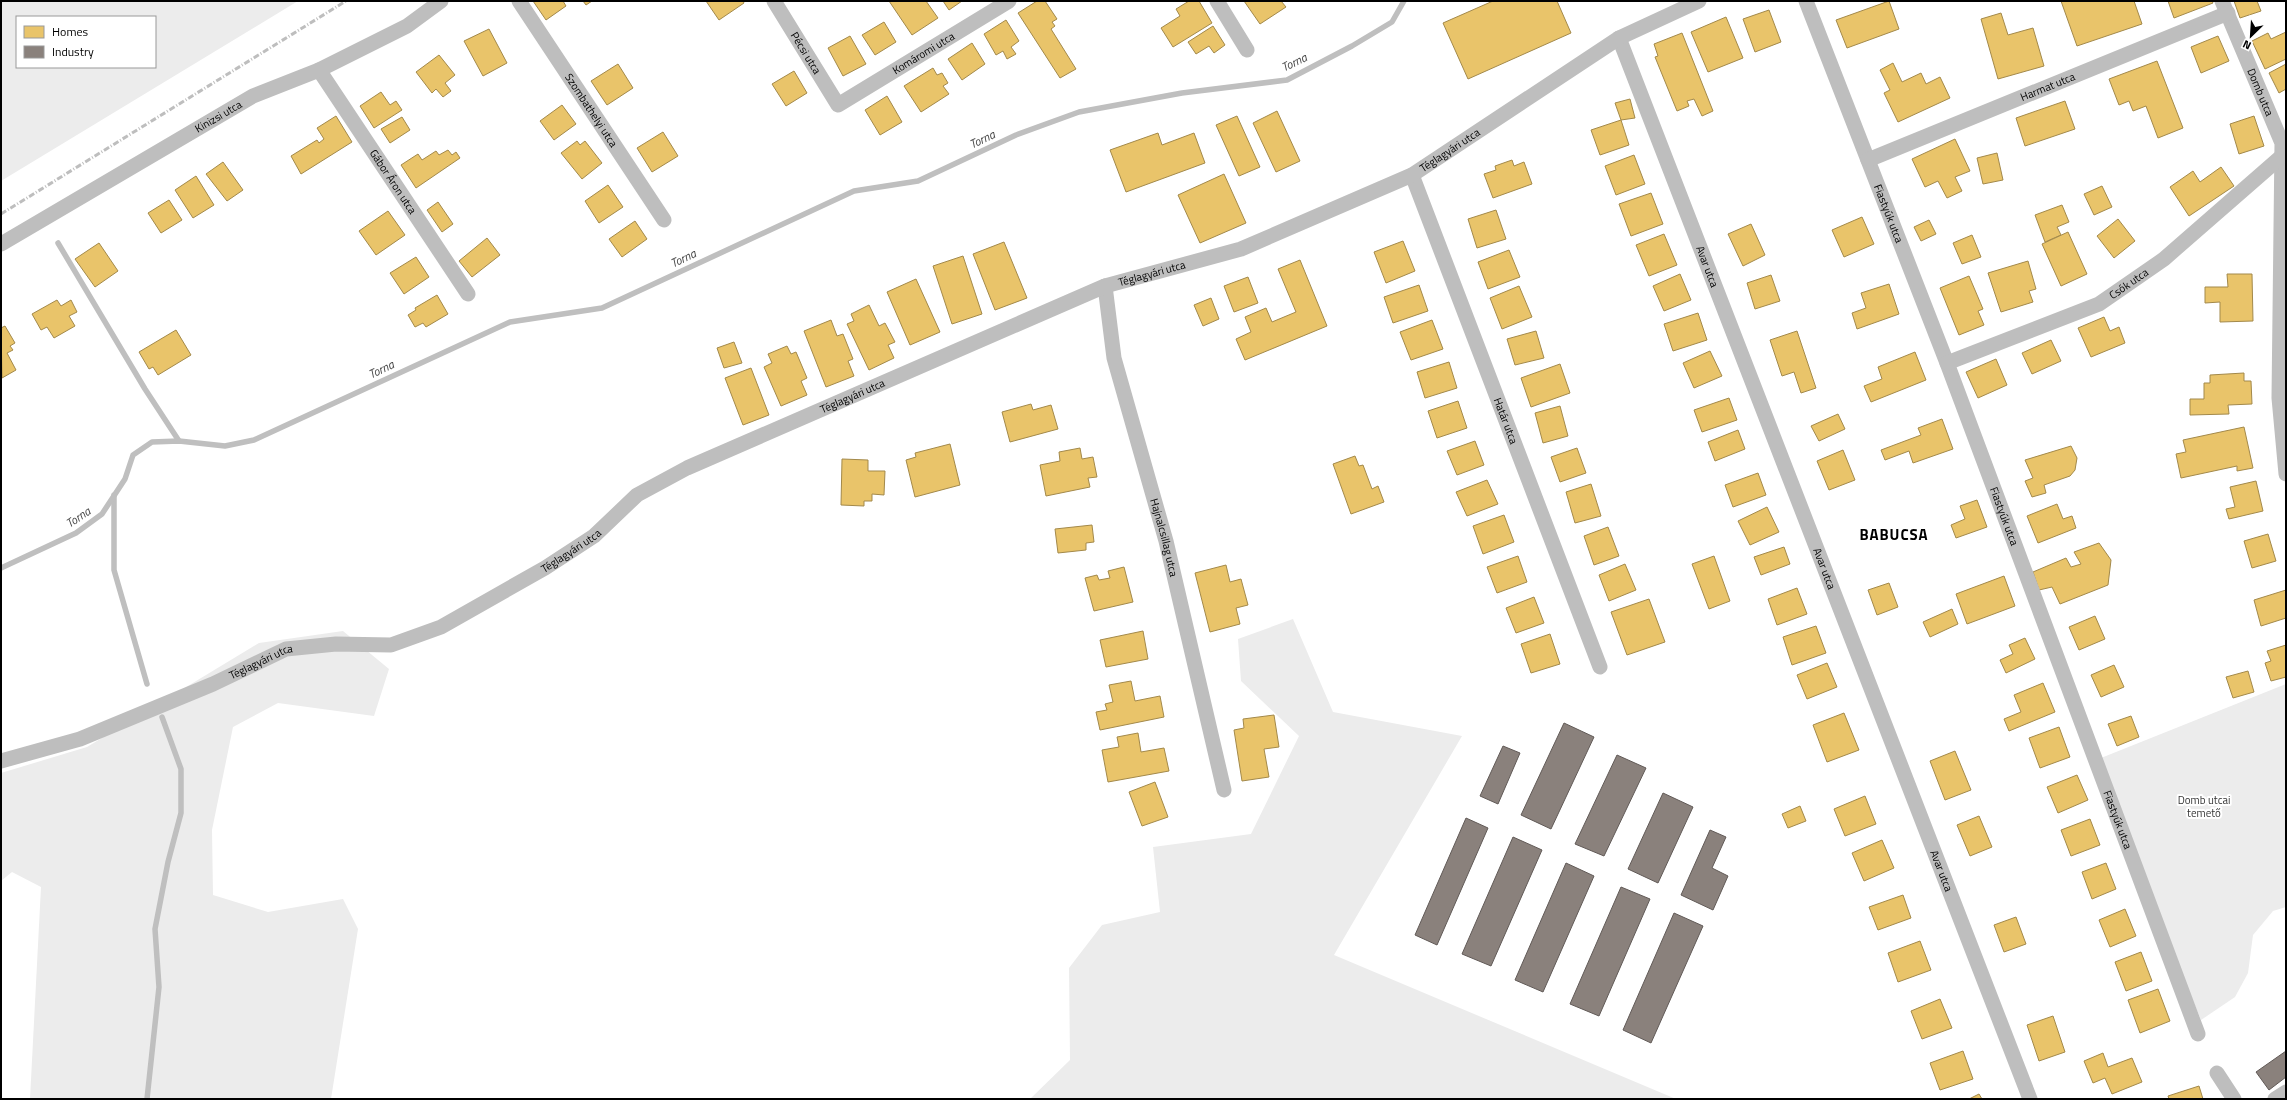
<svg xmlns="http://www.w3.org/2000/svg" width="2287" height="1100" font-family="'Titillium Web',sans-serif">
  <rect width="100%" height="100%" fill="#fff"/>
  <!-- green -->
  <g fill="#ececec" fill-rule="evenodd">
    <path d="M 1,1 L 298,1 L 1,181 ZM 17,17 L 155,17 L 155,67 L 17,67 Z"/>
    <polygon points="1293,619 1333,712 1462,736 1334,955 1676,1099 1030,1099 1070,1060 1069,968 1102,925 1160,912 1153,847 1251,834 1299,736 1241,681 1238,639"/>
    <polygon points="343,631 389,669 374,716 278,703 233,727 212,830 213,895 268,912 343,899 358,929 331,1099 30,1099 41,887 12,872 1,881 1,773 87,747 259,643"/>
    <polygon points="2286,684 2286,907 2273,911 2253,935 2248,973 2235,997 2201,1020 2096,760"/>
  </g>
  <!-- homes -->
  <g fill="#e9c46a" stroke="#a3894a">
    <polygon points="533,1 563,1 566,6 546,20"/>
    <polygon points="583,1 592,1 586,5"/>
    <polygon points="706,1 743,1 744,3 719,20"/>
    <polygon points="889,1 926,1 938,18 912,35"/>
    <polygon points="943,1 962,1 949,10"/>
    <polygon points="1037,1 1045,1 1057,19 1052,22 1055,26 1051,29 1076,69 1060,78 1018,13"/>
    <polygon points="1189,1 1199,1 1212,23 1173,47 1161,28 1180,16 1176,9"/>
    <polygon points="1244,1 1281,1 1286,7 1260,24"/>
    <polygon points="1493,1 1557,1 1571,33 1468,79 1443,23"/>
    <polygon points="1889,1 1899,29 1847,48 1836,20"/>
    <polygon points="2061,1 2134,1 2142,24 2077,46"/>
    <polygon points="2168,1 2212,1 2213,3 2174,18"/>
    <polygon points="2234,1 2257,1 2261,11 2240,18"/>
    <polygon points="1769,10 1781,42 1755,52 1743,19"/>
    <polygon points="2001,13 2008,35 2033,28 2044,66 1998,79 1981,19"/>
    <polygon points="1726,17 1743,58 1708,72 1691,32"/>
    <polygon points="1006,20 1019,41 1011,47 1016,54 1007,59 1003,51 996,55 984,34"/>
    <polygon points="884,22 896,42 875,55 862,35"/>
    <polygon points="1213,26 1225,45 1214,53 1209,46 1196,54 1188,42"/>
    <polygon points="489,29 507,63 483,76 464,41"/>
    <polygon points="2286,32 2286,59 2265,69 2252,41 2268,33 2271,39"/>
    <polygon points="1682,33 1713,111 1702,116 1694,99 1687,101 1689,106 1677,111 1655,57 1658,56 1654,44"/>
    <polygon points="850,36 866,64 843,76 828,48"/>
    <polygon points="2218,36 2229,61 2201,73 2191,47"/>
    <polygon points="972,43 985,64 962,80 948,59"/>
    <polygon points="439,55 455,75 445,83 451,91 443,97 436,89 432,93 416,72"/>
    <polygon points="2157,61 2183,128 2158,138 2146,106 2133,111 2129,101 2119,105 2109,79"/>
    <polygon points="1893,63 1902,82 1921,73 1926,84 1940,77 1950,98 1898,122 1884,93 1890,90 1880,70"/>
    <polygon points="618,64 633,88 607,105 591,81"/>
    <polygon points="2286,64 2286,89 2279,93 2269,73"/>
    <polygon points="933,68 937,75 942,73 948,83 943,86 949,94 921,112 904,86"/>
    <polygon points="794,71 807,93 786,106 772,84"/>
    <polygon points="381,92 390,105 396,101 402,110 374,128 360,106"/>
    <polygon points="887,96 902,122 880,135 865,110"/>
    <polygon points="1630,99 1635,118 1621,120 1615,103"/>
    <polygon points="2065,101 2075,129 2025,146 2016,118"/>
    <polygon points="562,105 576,124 554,140 540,121"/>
    <polygon points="1277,111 1300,161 1276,172 1253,123"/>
    <polygon points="336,116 352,142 301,174 291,156 317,140 319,143 324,139 317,128"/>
    <polygon points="1237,116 1260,167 1239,176 1216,125"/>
    <polygon points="2254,116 2264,146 2239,154 2230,124"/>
    <polygon points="402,117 410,130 390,143 381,129"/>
    <polygon points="1621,120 1629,145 1600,155 1591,130"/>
    <polygon points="663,132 678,156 652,172 637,148"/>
    <polygon points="1158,133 1162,145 1194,133 1205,163 1126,192 1110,150"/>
    <polygon points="1955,139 1970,171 1955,177 1962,191 1947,198 1938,181 1925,187 1912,159"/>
    <polygon points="577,141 580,145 585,141 602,163 582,179 561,153"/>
    <polygon points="448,150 452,155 456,152 460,158 416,188 401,165 418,154 422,160 436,151 439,155"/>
    <polygon points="1997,153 2003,180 1983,184 1977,158"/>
    <polygon points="1634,155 1645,184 1616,195 1605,166"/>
    <polygon points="1512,160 1514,166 1524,162 1532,184 1493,198 1484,174 1496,170 1495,166"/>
    <polygon points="223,162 243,190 227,201 206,174"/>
    <polygon points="2221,167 2234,186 2189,216 2170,187 2193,171 2200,182"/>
    <polygon points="1224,174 1246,223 1200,243 1178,195"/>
    <polygon points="196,176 214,205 193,218 175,190"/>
    <polygon points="608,185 623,207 599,223 585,201"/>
    <polygon points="2102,186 2112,207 2094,215 2084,194"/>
    <polygon points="1651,193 1663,224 1631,236 1619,204"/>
    <polygon points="169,200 182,220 161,233 148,213"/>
    <polygon points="438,202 453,224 442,232 427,210"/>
    <polygon points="2062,205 2069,222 2057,227 2061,235 2045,242 2035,215"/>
    <polygon points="1496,210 1506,239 1477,248 1468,219"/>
    <polygon points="388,211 405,235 376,255 359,231"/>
    <polygon points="1862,217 1874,244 1844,257 1832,230"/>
    <polygon points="2118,219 2135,241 2114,258 2097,236"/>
    <polygon points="1929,220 1936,234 1921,241 1914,227"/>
    <polygon points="635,221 647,239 622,257 609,239"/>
    <polygon points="1751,224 1765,255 1743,266 1728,234"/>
    <polygon points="2068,232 2087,274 2061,286 2042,244"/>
    <polygon points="1664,234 1677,265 1649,276 1636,245"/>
    <polygon points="1972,235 1981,257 1962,264 1953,243"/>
    <polygon points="487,238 500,255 472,277 459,261"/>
    <polygon points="1403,241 1415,271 1386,283 1374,252"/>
    <polygon points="1004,242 1027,298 995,310 973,254"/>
    <polygon points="99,243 118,271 95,287 75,259"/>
    <polygon points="1509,250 1520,277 1488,289 1478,262"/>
    <polygon points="963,256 982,314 952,324 933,266"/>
    <polygon points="416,257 429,277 404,294 390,273"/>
    <polygon points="1300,260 1327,326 1245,360 1236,339 1251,332 1245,317 1266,308 1272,322 1296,312 1278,269"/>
    <polygon points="2028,261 2036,289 2029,291 2033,302 2001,312 1988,273"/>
    <polygon points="1680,274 1691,300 1664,311 1653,286"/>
    <polygon points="2227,274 2252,274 2253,321 2220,322 2220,302 2205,303 2205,287 2228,287"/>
    <polygon points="1771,275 1780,301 1755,309 1747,283"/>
    <polygon points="1969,276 1983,309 1978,311 1984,325 1959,335 1940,288"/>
    <polygon points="1248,277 1258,303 1234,312 1224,286"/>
    <polygon points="916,279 940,332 910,345 887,292"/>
    <polygon points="1889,284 1899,314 1857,329 1852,313 1866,308 1861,293"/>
    <polygon points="1419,285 1428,311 1393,323 1384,297"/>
    <polygon points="1519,286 1532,317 1502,329 1490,298"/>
    <polygon points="437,295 448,314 426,327 423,323 415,327 408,315 416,310 415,308"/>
    <polygon points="1211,298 1219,319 1203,326 1194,305"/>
    <polygon points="57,300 61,306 71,300 77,312 69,316 75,326 54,338 47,327 41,330 32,314"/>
    <polygon points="869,305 879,326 885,323 895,342 888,345 894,358 869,370 847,324 854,321 851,314"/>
    <polygon points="1698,313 1707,340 1673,351 1664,324"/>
    <polygon points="2104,317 2110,331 2119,327 2125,343 2091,357 2078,328"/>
    <polygon points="831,320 837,336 843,334 853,359 848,361 854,376 826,387 804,331"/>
    <polygon points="1432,320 1443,349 1411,360 1400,332"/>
    <polygon points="5,326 15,343 10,346 13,350 7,353 16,370 2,378 1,328"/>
    <polygon points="176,330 191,355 158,375 153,367 149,369 139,352"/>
    <polygon points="1536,331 1544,358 1515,365 1507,339"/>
    <polygon points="1797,331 1816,388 1801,393 1794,372 1782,376 1770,340"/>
    <polygon points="2051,340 2061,361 2032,374 2022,353"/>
    <polygon points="734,342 742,363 724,368 717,348"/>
    <polygon points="787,346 791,354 796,352 807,378 801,381 807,395 781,406 764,367 772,363 768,354"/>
    <polygon points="1710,351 1722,376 1694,388 1683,363"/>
    <polygon points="1915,352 1926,380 1871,402 1864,386 1882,379 1878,367"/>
    <polygon points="1996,359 2007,385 1978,398 1966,372"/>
    <polygon points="1449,362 1457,388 1425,398 1417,372"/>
    <polygon points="1560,364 1570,393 1531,407 1521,378"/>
    <polygon points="751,368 769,415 743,425 725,378"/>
    <polygon points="2244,373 2244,381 2251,381 2252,404 2228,405 2229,414 2190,415 2190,399 2204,399 2204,383 2210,383 2210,375"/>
    <polygon points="1729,398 1737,420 1702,432 1694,410"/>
    <polygon points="1458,401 1467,428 1437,438 1428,411"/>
    <polygon points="1031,404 1033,410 1051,405 1058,429 1010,442 1002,412"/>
    <polygon points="1560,406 1568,436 1543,443 1535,413"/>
    <polygon points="1838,414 1845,429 1819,441 1811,426"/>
    <polygon points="1942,419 1953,449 1913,463 1909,451 1885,460 1881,450 1921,435 1918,428"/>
    <polygon points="2244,427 2253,468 2237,471 2237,466 2181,478 2176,454 2186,452 2183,440"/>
    <polygon points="1738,430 1745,449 1715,461 1708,442"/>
    <polygon points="1475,441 1484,465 1457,475 1447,451"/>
    <polygon points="950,444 960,485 915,497 906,460 916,457 915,453"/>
    <polygon points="2071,446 2077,458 2075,470 2070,476 2044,485 2046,493 2032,497 2025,481 2033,478 2025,460"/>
    <polygon points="1080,448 1082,459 1093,457 1097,477 1088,478 1090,487 1046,496 1040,465 1060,461 1059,452"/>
    <polygon points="1577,448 1586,473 1560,482 1551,457"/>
    <polygon points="1843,450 1855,480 1829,490 1817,461"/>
    <polygon points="1355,456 1359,466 1363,465 1372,489 1378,486 1384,502 1351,514 1333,464"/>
    <polygon points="842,459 868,460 868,471 885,471 884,495 872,494 872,501 864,501 864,506 841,505"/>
    <polygon points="1758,473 1766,495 1733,507 1725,485"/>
    <polygon points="1487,480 1498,504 1467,516 1456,492"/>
    <polygon points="2256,481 2263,511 2229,519 2226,509 2235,507 2230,487"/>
    <polygon points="1591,484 1601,516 1575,523 1566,492"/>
    <polygon points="1977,500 1987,527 1956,538 1951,525 1965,519 1960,506"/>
    <polygon points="2057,504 2063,519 2072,516 2076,528 2038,543 2027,516"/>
    <polygon points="1767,507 1779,532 1750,545 1738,521"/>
    <polygon points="1504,515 1514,542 1483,554 1473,526"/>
    <polygon points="1092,525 1094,542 1086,543 1086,550 1058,553 1055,529"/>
    <polygon points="1608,527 1619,556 1594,565 1584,536"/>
    <polygon points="2268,534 2276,561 2252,568 2244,541"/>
    <polygon points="2099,543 2111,560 2108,585 2060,604 2052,587 2039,590 2033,572 2066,558 2071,567 2081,564 2074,552"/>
    <polygon points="1784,547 1790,564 1761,575 1754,557"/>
    <polygon points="1518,556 1527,582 1497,593 1487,567"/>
    <polygon points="1714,556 1730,601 1709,609 1692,564"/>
    <polygon points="1625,564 1636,590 1609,601 1599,575"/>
    <polygon points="1226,565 1230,582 1241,579 1248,605 1236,608 1240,624 1210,632 1195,573"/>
    <polygon points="1124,567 1133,602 1094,611 1085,578 1097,575 1099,580 1110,578 1108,571"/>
    <polygon points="2004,576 2015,606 1967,624 1956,594"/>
    <polygon points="1889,583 1898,607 1877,615 1868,590"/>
    <polygon points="1797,588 1807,614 1777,625 1768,599"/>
    <polygon points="2286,590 2286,618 2261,626 2254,600"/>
    <polygon points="1534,597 1544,623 1516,633 1506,608"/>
    <polygon points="1649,599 1665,642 1627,655 1611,612"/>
    <polygon points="1952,609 1958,624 1930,637 1923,622"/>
    <polygon points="2095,616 2105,639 2079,650 2069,627"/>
    <polygon points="1816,626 1826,653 1792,665 1783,637"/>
    <polygon points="1143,631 1148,659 1106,667 1100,640"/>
    <polygon points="1550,634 1560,664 1531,673 1521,644"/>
    <polygon points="2025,638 2035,659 2006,673 2000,660 2013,654 2009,645"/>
    <polygon points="2286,645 2286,677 2271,681 2265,663 2271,661 2267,651"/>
    <polygon points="1827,663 1837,687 1807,699 1797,675"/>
    <polygon points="2114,665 2124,687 2101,697 2091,675"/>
    <polygon points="2248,671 2254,692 2233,698 2226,677"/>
    <polygon points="1131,681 1135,701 1160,696 1164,717 1100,730 1096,712 1107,710 1105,704 1113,702 1109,685"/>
    <polygon points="2043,683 2055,712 2009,731 2004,719 2021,712 2014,695"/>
    <polygon points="1844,713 1859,750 1827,762 1813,725"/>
    <polygon points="1274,715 1279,747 1264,749 1269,777 1242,781 1234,730 1244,728 1243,719"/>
    <polygon points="2131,716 2139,737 2117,746 2108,724"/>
    <polygon points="2059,727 2070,757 2040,768 2029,738"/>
    <polygon points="1138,733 1141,752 1164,748 1169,771 1108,782 1102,750 1119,747 1117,737"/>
    <polygon points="1955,751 1971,790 1945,800 1930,761"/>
    <polygon points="2077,775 2088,800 2058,813 2047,787"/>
    <polygon points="1155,782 1168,817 1142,826 1129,792"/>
    <polygon points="1865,796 1876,824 1845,836 1834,809"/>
    <polygon points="1800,806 1806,821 1788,828 1782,814"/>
    <polygon points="1979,816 1992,847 1970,856 1957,825"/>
    <polygon points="2090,819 2100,845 2071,856 2061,830"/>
    <polygon points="1882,840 1894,868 1864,881 1852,853"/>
    <polygon points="2106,863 2116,889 2092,899 2082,872"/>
    <polygon points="1903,895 1911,918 1878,930 1869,907"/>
    <polygon points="2125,909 2136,936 2110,947 2099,920"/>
    <polygon points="2016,917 2026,944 2004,952 1994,925"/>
    <polygon points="1920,941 1931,970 1898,982 1888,953"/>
    <polygon points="2141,952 2152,981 2126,991 2115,962"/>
    <polygon points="2158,989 2170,1021 2140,1033 2128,1000"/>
    <polygon points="1940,999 1952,1028 1922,1039 1911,1011"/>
    <polygon points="2053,1016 2065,1052 2039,1061 2027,1025"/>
    <polygon points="1963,1051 1973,1079 1940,1090 1930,1063"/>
    <polygon points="2103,1053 2108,1067 2132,1058 2142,1082 2112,1094 2105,1078 2093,1083 2084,1061"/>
    <polygon points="2199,1086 2203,1099 2169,1099 2168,1096"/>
    <polygon points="1979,1094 1982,1099 1969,1099"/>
  </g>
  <!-- industry -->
  <g fill="#8a817c" stroke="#615a57">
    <polygon points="1564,723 1594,737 1551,829 1521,815"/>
    <polygon points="1503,746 1520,753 1498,804 1480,796"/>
    <polygon points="1617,755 1646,768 1604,856 1575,844"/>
    <polygon points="1663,793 1693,807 1658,883 1628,869"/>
    <polygon points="1466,818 1488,828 1437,945 1415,935"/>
    <polygon points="1710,830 1726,837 1712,868 1728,876 1713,910 1681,895"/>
    <polygon points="1513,837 1542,850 1491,966 1462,954"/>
    <polygon points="1566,863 1594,876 1543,992 1515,980"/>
    <polygon points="1621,887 1650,899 1599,1016 1570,1004"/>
    <polygon points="1674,913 1703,926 1651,1043 1623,1030"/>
    <polygon points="2286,1051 2286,1077 2269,1090 2256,1072"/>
  </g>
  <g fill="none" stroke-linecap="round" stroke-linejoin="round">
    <!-- stream -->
    <g stroke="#bfbfbf" stroke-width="5.5">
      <polyline points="58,243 145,389 179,441"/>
      <polyline points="114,495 114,570 147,684"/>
      <polyline points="1,568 76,533 102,514 125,479 133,455 152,442 179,441 225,446 254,440 510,322 602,308 854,191 918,181 1016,135 1079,112 1182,93 1287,80 1352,46 1392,22 1404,1"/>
      <polyline points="147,1099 159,987 155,929 168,862 181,813 181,769 162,717"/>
    </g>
    <!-- minor -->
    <g stroke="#bebebe" stroke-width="15">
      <path id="s1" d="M 519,1 L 664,220"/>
      <path id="s2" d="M 774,1 L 838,105 L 1009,1"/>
      <polyline points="1217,1 1247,50"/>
      <path id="s3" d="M 1806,1 L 1947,363 L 2198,1034"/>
      <path id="s4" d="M 2222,1 L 2282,143 L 2279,398 L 2286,474"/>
      <path id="s5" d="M 1619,38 L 2030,1099"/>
      <path id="s6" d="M 319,70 L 468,294"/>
      <path id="s7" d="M 1868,160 L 2228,13"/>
      <path id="s8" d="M 1412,175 L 1600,667"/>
      <path id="s9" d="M 1,244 L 253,96 L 319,70 L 407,26 L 441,1"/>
      <path id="s10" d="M 1105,286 L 1114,358 L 1166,541 L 1224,790"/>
      <path id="s11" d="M 1947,363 L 2099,304 L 2164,259 L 2282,156"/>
      <path id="s12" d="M 1,761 L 80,739 L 213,684 L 286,649 L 336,644 L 391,645 L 441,627 L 545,568 L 594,536 L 637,495 L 687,468 L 1105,286 L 1241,249 L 1412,175 L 1619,38 L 1699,1"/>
      <polyline points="2217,1073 2234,1099"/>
      <polyline points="2275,1099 2286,1092"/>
    </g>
    <!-- rail -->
    <polyline stroke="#bebebe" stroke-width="3" stroke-dasharray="6 2 1 2" stroke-linecap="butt" points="1,214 346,1"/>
  </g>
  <g text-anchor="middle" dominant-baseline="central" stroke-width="4" stroke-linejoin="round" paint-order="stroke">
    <!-- street labels -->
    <g font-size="11" fill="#000" stroke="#fff">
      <text stroke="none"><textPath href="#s2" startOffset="61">Pécsi utca</textPath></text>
      <text stroke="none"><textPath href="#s2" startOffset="222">Komáromi utca</textPath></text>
      <text stroke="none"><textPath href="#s7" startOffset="194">Harmat utca</textPath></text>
      <text stroke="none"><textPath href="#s4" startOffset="99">Domb utca</textPath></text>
      <text stroke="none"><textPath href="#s1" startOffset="131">Szombathelyi utca</textPath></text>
      <text stroke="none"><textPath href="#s9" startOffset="252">Kinizsi utca</textPath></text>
      <text stroke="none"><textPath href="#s12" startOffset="1588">Téglagyári utca</textPath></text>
      <text stroke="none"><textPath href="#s6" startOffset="134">Gábor Áron utca</textPath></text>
      <text stroke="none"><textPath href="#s3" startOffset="228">Fiastyúk utca</textPath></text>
      <text stroke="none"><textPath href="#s5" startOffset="245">Avar utca</textPath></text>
      <text stroke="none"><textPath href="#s12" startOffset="1264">Téglagyári utca</textPath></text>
      <text stroke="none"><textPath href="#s11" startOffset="199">Csók utca</textPath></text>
      <text stroke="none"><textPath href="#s12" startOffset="940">Téglagyári utca</textPath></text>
      <text stroke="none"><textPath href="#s8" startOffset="263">Határ utca</textPath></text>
      <text stroke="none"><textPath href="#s3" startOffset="552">Fiastyúk utca</textPath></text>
      <text stroke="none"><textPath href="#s10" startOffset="259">Hajnalcsillag utca</textPath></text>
      <text stroke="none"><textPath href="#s12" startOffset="616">Téglagyári utca</textPath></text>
      <text stroke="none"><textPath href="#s5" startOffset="569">Avar utca</textPath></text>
      <text stroke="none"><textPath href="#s12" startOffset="279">Téglagyári utca</textPath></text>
      <text stroke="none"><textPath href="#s3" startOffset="876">Fiastyúk utca</textPath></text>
      <text stroke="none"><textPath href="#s5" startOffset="893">Avar utca</textPath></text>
    </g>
    <!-- park labels -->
    <g font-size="11" fill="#333" stroke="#fff">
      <text x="2204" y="800">Domb utcai<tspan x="2204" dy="13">temető</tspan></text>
    </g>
    <!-- water labels -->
    <g font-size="12" font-style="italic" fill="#444" stroke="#fff">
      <text transform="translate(1294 62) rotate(-26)">Torna</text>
      <text transform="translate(982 139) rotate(-25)">Torna</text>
      <text transform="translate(683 258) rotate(-25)">Torna</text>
      <text transform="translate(381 369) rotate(-25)">Torna</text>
      <text transform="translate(78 517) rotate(-34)">Torna</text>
    </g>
    <!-- district labels -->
    <g font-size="15" font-weight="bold" letter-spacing="1" fill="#000" stroke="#fff">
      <text x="1894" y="534">BABUCSA</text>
    </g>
  </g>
  <!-- border -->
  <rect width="2287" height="1100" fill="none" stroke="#000000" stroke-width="4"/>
  <!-- legend -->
  <rect x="16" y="16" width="140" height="52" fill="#ffffff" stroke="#999999"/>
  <rect x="24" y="26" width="20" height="12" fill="#e9c46a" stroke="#999999"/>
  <text x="52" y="36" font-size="12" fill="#000000">Homes</text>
  <rect x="24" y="46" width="20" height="12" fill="#8a817c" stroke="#999999"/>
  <text x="52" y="56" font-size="12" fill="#000000">Industry</text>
  <!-- north arrow -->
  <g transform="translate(2251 36) rotate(205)" stroke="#ffffff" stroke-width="3" paint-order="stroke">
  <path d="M0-3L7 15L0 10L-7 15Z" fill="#000000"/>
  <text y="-6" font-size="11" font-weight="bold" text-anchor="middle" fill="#000000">N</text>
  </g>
</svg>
